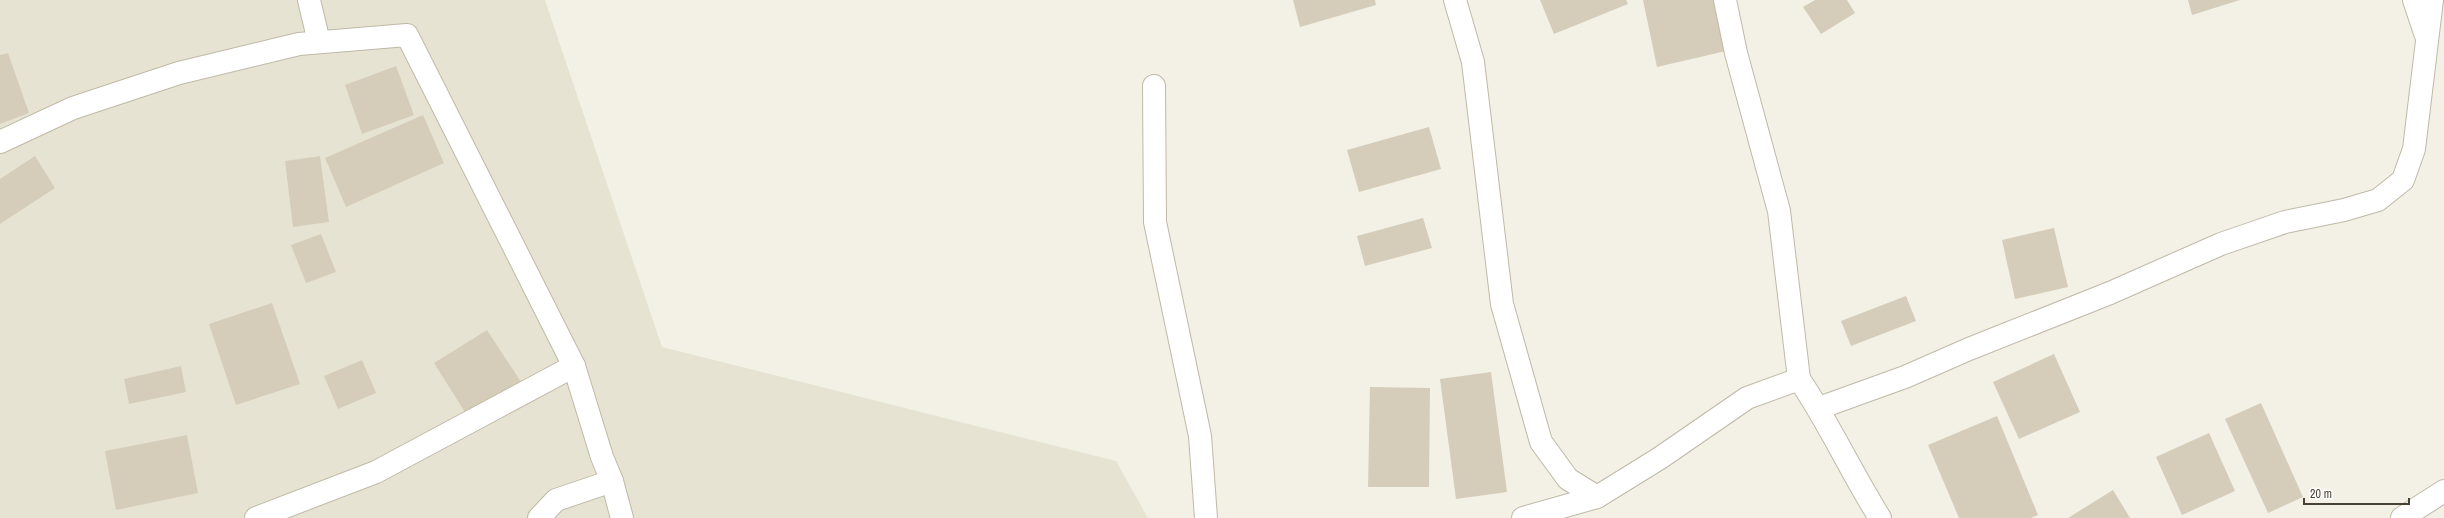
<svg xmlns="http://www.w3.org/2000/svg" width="2444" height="518" font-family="'Archivo Narrow',sans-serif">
  <rect width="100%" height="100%" fill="#f3f0e5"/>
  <!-- residential -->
  <polygon fill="#e7e3d3" points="0,0 545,0 662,347 1116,461 1148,518 0,518"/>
  <!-- building -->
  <g fill="#d5cdba">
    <polygon points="1293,0 1375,0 1376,5 1300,27"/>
    <polygon points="1540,0 1626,0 1628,4 1554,34"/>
    <polygon points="1643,0 1715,0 1726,51 1657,67"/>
    <polygon points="1815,0 1847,0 1855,13 1821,34 1803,7"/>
    <polygon points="2188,0 2240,0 2192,15"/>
    <polygon points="8,53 29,113 0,124 0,55"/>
    <polygon points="396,66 414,115 362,134 345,85"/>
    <polygon points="423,115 444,163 346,207 325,158"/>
    <polygon points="1429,127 1441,169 1359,192 1347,150"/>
    <polygon points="35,156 55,188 0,224 0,179"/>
    <polygon points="320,156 329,222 293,227 285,161"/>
    <polygon points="1423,218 1432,248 1365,266 1357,236"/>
    <polygon points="2054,228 2068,287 2015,299 2002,240"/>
    <polygon points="321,234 336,272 306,283 291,245"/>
    <polygon points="1906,296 1916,321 1851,346 1841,321"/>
    <polygon points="272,303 300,384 236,405 209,324"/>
    <polygon points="487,330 521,382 468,417 434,363"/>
    <polygon points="2054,354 2080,412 2019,439 1993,382"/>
    <polygon points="362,360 376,393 338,409 324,376"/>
    <polygon points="181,366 186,392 129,404 124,379"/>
    <polygon points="1491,372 1507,492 1456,499 1440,379"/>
    <polygon points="1370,387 1430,388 1429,487 1368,487"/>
    <polygon points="2261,403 2303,497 2268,513 2225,419"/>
    <polygon points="1997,416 2038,515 2031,518 1959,518 1928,445"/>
    <polygon points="2209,433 2235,491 2182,515 2156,457"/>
    <polygon points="187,435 198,493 116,510 105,451"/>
    <polygon points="2113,490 2130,518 2068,518"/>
  </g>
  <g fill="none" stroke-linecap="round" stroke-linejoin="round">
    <!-- minor casing -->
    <g stroke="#bfb9a7" stroke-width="24">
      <g id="minor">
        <polyline points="309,0 319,42"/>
        <path d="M 1455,0 L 1473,62 L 1502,304 L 1541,442 L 1568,479 L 1597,497 L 1660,458 L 1747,398 L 1799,379 C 1829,423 1851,472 1880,518"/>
        <polyline points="1725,0 1736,53 1779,211 1799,379"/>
        <polyline points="2414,0 2425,33"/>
        <polyline points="1154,86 1155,222 1200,436 1206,518"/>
        <polyline points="0,142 73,108 179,73 299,44 407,35 574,366 602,457 612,481 622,518"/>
        <polyline points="1819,408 1905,377 1969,349 2110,293 2221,244 2285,222 2344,210 2378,200 2403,180 2414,149 2432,0"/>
        <polyline points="256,518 376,472 574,366"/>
        <polyline points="539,518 556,500 612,481"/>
        <polyline points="1523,518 1597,497"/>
        <polyline points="2402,518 2444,491"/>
      </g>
    </g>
    <!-- minor -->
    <use href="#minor" stroke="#fff" stroke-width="22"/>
  </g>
  <!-- scale -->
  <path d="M2304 498v6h105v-6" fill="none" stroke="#464134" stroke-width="2"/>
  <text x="2310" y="498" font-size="12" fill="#464134" stroke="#ffffff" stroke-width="3" paint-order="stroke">20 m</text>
</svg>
